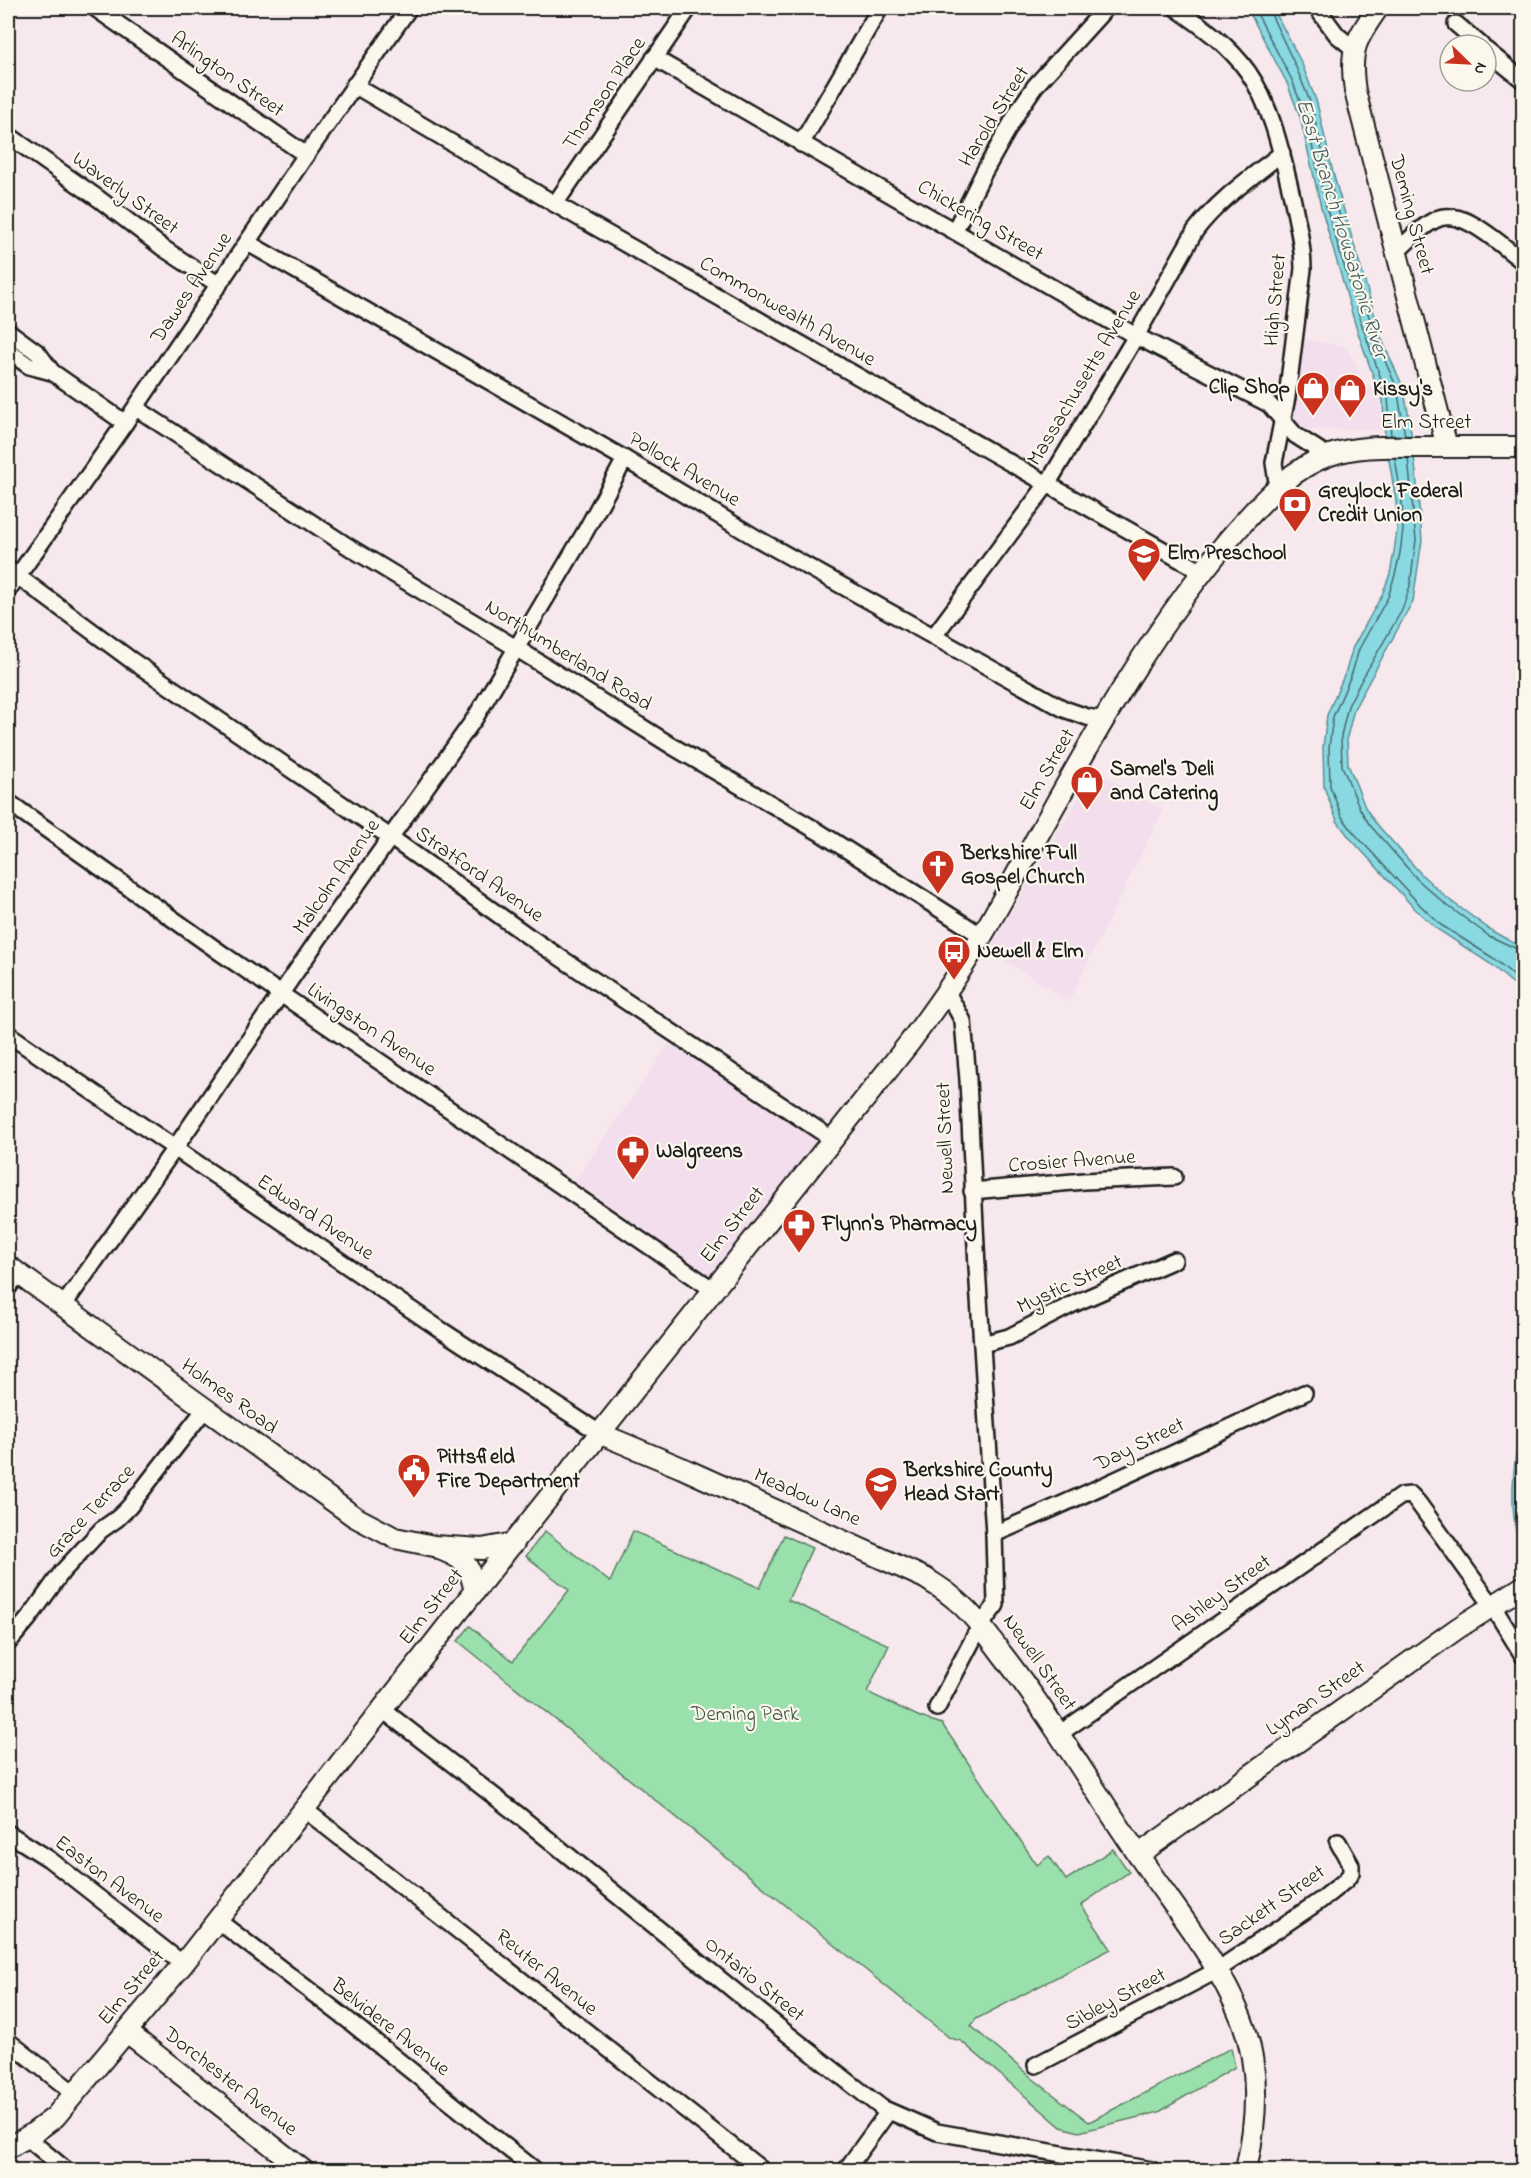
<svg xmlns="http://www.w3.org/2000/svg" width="1531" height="2178" font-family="'Indie Flower',sans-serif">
  <rect width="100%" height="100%" fill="#f6e8ed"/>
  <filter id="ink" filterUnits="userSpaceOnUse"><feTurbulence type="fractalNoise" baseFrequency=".0167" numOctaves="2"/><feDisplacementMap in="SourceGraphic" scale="12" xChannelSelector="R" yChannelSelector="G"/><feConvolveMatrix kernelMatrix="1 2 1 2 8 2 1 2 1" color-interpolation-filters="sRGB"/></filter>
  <g filter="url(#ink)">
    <!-- built -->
    <g fill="#f3deed">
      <polygon points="1302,339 1347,347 1366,386 1379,389 1382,430 1303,429 1292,419"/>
      <polygon points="1095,770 1163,810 1069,1001 989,950"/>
      <polygon points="672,1040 820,1141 711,1280 571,1186"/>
    </g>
    <!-- green -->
    <polygon fill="#9ae0ad" stroke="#5b7e64" stroke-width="1.5" points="545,1531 610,1582 633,1531 760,1588 784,1535 812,1548 788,1600 889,1645 867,1692 920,1717 942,1724 1037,1865 1049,1856 1066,1880 1113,1849 1129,1872 1081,1905 1111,1949 976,2019 971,2026 1032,2078 1089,2122 1231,2048 1235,2067 1159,2112 1079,2132 1061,2127 961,2041 950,2038 458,1641 470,1626 513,1661 569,1590 526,1556"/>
    <!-- water -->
    <g fill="#88d9e2" stroke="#5d8d93" stroke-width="1.5">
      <polygon points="1247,8 1273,8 1302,64 1317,103 1333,173 1382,340 1403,387 1409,417 1416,473 1422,540 1413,601 1354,709 1347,737 1348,764 1365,807 1374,821 1422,875 1447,898 1492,931 1523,948 1523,992 1489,963 1437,929 1416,910 1349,837 1337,821 1324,787 1323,747 1327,715 1346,671 1353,647 1382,595 1390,574 1394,552 1397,530 1396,501 1385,436 1382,387 1377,387 1356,327 1321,207 1300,117 1287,83"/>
      <path d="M 1523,1406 L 1524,1557 L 1523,1557 C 1505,1510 1515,1455 1523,1406 Z"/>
    </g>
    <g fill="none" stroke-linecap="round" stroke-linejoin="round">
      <!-- shore -->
      <g stroke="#47686b" stroke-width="1.5">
        <polyline points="1254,8 1292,80 1305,115 1326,206 1362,325 1381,379 1387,386 1391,436"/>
        <polyline points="1268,8 1296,67 1311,104 1328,175 1376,341 1397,388 1405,436"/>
        <polyline points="1395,458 1402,501 1403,530 1400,553 1395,575 1388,597 1359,649 1352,673 1333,717 1329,747 1330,786 1342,817 1354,833 1421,906 1441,925 1493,958 1524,984"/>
        <polyline points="1408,458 1416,540 1410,586 1402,610 1357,688 1348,706 1341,736 1342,766 1360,809 1369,824 1417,879 1444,903 1489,936 1524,952"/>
        <polyline points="1524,1441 1520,1501 1524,1540"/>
      </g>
      <!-- minor casing -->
      <g stroke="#1c1c1c" stroke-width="20">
        <g id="minor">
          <polyline points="95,8 306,155"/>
          <path d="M 1176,8 C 1202,26 1229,45 1248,72 C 1272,107 1281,151 1291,192 C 1296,217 1303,243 1303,269 L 1287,397 L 1274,463 L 1278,488"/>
          <polyline points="1317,8 1337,35 1354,49"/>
          <polyline points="1456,24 1481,45"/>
          <polyline points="1486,50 1524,81"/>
          <polyline points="654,58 1136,336 1269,404 1295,435 1328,456"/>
          <polyline points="354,85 555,204 1202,572"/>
          <polyline points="8,135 99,199 163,248 219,285"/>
          <polyline points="801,144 880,8"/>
          <polyline points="555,204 689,8"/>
          <polyline points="955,230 984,172 1020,108 1035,86 1106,8"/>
          <polyline points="248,243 625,459 758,539 1064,709 1087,717 1105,720"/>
          <path d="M 1395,253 C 1408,242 1420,227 1435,220 C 1462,205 1502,247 1524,262"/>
          <polyline points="8,331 38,353 52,372 125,423"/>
          <polyline points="8,351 29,366 52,372"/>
          <polyline points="136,408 349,547 516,648 672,746 819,832 982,936"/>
          <polyline points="8,569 131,660 390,837 528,936 832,1139"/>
          <polyline points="8,590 125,423 306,155 409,8"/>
          <path d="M 934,636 L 1048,483 L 1136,336 L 1195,231 C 1218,200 1252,177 1282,153"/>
          <polyline points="8,802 221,953 712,1289"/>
          <polyline points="8,1034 441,1330 601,1434"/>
          <polyline points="972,1191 1084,1181 1174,1177"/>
          <polyline points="8,1288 18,1274"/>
          <polyline points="63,1306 175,1148 319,938 475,718 585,532 625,459"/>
          <polyline points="982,1344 1009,1337 1071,1305 1174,1260"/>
          <path d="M 994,1534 C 1099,1490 1200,1440 1304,1393"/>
          <polyline points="8,1643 29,1618 62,1572 101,1530 118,1518 129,1507 205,1409"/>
          <polyline points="937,1708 980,1626 996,1605 994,1534 977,1267 968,1080 963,1021 947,992"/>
          <polyline points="383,1710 521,1817 780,2028 882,2108 937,2132 1152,2170"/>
          <polyline points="1059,1734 1401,1496 1411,1495 1419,1504 1492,1605 1524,1657"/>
          <polyline points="304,1809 762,2170"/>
          <polyline points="8,1833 49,1859 183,1964"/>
          <polyline points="217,1920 344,2017 535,2170"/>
          <polyline points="8,2041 75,2094"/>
          <polyline points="1036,2065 1216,1971 1321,1900 1346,1880 1351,1873 1351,1865 1338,1842"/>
          <polyline points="26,2137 66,2170"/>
          <polyline points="846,2170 888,2112"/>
        </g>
      </g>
      <!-- tertiary casing -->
      <g stroke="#1c1c1c" stroke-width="24">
        <g id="tertiary">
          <path d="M 1378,8 C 1355,40 1349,51 1355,91 L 1447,447"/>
          <polyline points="8,1266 355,1517 395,1538 434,1546 482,1549 514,1543"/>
          <path d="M 601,1434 L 682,1468 L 925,1578 C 934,1584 943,1589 951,1596 C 971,1611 987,1634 1002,1654 C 1051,1717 1092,1787 1137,1853 C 1173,1907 1217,1958 1241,2018 C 1261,2068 1257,2120 1246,2170"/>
          <path d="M 442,1550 C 468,1561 468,1563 475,1591"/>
          <polyline points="1138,1855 1458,1628 1524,1586"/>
          <polyline points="127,2032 303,2170"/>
          <path d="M 8,2148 L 32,2134 L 55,2117 L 183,1964 L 470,1597 L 910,1042 C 936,1007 961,972 983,934 C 1062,796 1136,643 1243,523 C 1267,496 1294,467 1330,455 C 1359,445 1391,447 1421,447 C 1455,447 1489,447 1524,447"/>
        </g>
      </g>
      <!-- minor -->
      <use href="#minor" stroke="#fbf7ec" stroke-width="15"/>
      <!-- tertiary -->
      <use href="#tertiary" stroke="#fbf7ec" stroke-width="20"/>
    </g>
  </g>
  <!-- icons -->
  <defs>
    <g id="shop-pin" transform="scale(1.725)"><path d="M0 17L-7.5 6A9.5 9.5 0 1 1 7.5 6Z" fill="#c8321e" stroke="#fbf7ec"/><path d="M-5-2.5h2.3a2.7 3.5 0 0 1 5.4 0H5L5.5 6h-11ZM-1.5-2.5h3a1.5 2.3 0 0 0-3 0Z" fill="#fff"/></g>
    <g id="bank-pin" transform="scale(1.725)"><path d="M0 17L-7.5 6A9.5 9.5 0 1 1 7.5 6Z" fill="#c8321e" stroke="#fbf7ec"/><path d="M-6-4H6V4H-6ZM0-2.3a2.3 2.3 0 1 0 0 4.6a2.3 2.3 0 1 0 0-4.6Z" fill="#fff"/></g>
    <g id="school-pin" transform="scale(1.725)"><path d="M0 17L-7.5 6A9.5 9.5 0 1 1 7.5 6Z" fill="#c8321e" stroke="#fbf7ec"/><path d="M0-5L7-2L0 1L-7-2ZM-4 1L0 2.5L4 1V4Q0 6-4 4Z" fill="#fff"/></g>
    <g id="church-pin" transform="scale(1.725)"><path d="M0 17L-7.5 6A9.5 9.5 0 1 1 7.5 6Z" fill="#c8321e" stroke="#fbf7ec"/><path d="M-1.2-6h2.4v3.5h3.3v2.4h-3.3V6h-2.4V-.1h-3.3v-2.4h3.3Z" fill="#fff"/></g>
    <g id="bus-pin" transform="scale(1.725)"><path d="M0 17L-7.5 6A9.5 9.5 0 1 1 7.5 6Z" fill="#c8321e" stroke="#fbf7ec"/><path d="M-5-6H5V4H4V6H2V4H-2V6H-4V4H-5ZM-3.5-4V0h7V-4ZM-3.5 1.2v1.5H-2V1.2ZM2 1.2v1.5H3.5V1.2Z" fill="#fff"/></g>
    <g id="pharmacy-pin" transform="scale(1.725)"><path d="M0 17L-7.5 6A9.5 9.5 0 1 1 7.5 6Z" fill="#c8321e" stroke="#fbf7ec"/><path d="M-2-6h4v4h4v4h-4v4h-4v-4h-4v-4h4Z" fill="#fff"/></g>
    <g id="civic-pin" transform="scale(1.725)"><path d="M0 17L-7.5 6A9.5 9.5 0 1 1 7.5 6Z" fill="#c8321e" stroke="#fbf7ec"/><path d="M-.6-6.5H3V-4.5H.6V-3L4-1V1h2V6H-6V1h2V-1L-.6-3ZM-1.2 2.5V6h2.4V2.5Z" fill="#fff"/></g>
  </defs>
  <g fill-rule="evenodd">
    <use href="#shop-pin" x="1313" y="388"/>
    <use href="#shop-pin" x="1350" y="390"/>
    <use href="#bank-pin" x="1295" y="504"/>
    <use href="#school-pin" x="1144" y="554"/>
    <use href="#shop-pin" x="1087" y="782"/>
    <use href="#church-pin" x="938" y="866"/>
    <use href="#bus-pin" x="954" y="952"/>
    <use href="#pharmacy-pin" x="633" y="1152"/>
    <use href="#pharmacy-pin" x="799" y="1225"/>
    <use href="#civic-pin" x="414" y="1470"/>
    <use href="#school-pin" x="881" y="1483"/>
  </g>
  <g text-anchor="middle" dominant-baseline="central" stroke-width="4.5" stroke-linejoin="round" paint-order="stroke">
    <!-- street labels -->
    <g font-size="21" fill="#1c1c1c" stroke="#fbf7ec">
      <text transform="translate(227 75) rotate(35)">Arlington Street</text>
      <text transform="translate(605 94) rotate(-56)">Thomson Place</text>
      <text transform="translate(995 117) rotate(-58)">Harold Street</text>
      <text transform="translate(125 194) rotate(36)">Waverly Street</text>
      <text transform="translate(1411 215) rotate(75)">Deming Street</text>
      <text transform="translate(980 221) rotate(30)">Chickering Street</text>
      <text transform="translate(192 288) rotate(-56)">Dawes Avenue</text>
      <text transform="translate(1276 300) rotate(-85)">High Street</text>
      <text transform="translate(787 312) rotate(30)">Commonwealth Avenue</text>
      <text transform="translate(1085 378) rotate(-59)">Massachusetts Avenue</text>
      <text x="1426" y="423">Elm Street</text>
      <text transform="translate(684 470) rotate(31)">Pollock Avenue</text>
      <text transform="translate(568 656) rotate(32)">Northumberland Road</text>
      <text transform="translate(1048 770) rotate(-60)">Elm Street</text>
      <text transform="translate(479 875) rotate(35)">Stratford Avenue</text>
      <text transform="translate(337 877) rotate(-55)">Malcolm Avenue</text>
      <text transform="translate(371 1030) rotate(34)">Livingston Avenue</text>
      <text transform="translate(946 1138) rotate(-92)">Newell Street</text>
      <text transform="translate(1072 1162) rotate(-4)">Crosier Avenue</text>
      <text transform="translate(315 1218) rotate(34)">Edward Avenue</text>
      <text transform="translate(733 1225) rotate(-52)">Elm Street</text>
      <text transform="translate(1070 1285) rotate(-25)">Mystic Street</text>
      <text transform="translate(229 1397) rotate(36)">Holmes Road</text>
      <text transform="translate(1140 1445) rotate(-26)">Day Street</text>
      <text transform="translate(807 1498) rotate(24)">Meadow Lane</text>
      <text transform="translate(91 1512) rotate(-47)">Grace Terrace</text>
      <text transform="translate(1222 1594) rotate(-36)">Ashley Street</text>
      <text transform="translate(432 1607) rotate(-52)">Elm Street</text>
      <text transform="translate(1039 1663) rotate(55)">Newell Street</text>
      <text transform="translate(1316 1699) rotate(-35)">Lyman Street</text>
      <text transform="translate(109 1880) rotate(37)">Easton Avenue</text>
      <text transform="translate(1272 1906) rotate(-35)">Sackett Street</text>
      <text transform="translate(546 1973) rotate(39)">Reuter Avenue</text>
      <text transform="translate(754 1980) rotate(39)">Ontario Street</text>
      <text transform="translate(132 1988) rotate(-50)">Elm Street</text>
      <text transform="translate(1116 2000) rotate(-28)">Sibley Street</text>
      <text transform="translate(390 2028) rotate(38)">Belvidere Avenue</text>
      <text transform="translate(230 2082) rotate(38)">Dorchester Avenue</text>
    </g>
    <!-- poi labels -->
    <g font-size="21" font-weight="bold" fill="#1c1c1c" stroke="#fbf7ec" text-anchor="start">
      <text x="1290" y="388" text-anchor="end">Clip Shop</text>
      <text x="1373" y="390">Kissy's</text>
      <text x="1318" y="492">Greylock Federal<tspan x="1318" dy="24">Credit Union</tspan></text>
      <text x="1167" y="554">Elm Preschool</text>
      <text x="1110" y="770">Samel's Deli<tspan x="1110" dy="24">and Catering</tspan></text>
      <text x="961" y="854">Berkshire Full<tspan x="961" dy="24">Gospel Church</tspan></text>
      <text x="977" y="952">Newell &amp; Elm</text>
      <text x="656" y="1152">Walgreens</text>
      <text x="822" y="1225">Flynn's Pharmacy</text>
      <text x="437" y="1458">Pittsfield<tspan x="437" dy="24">Fire Department</tspan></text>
      <text x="904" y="1471">Berkshire County<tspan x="904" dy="24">Head Start</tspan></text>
    </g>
    <!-- park labels -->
    <g font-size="21" fill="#425748" stroke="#fbf7ec">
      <text x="745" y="1715">Deming Park</text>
    </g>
    <!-- water labels -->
    <g font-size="22" font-style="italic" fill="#425e61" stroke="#fbf7ec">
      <text transform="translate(1341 229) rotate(73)">East Branch Housatonic River</text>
    </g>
  </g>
  <!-- margin -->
  <rect width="1531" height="2178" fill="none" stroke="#fbf7ec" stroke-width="30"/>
  <rect x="15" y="15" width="1501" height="2148" fill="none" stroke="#1c1c1c" stroke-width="2" filter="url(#ink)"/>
  <!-- north arrow -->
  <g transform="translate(1468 63) rotate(114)"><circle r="28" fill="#fbf7ec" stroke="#a29f99" stroke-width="1.5"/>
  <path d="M0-4.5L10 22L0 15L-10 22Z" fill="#c8321e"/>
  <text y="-9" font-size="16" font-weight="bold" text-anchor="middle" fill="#1c1c1c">N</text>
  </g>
</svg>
